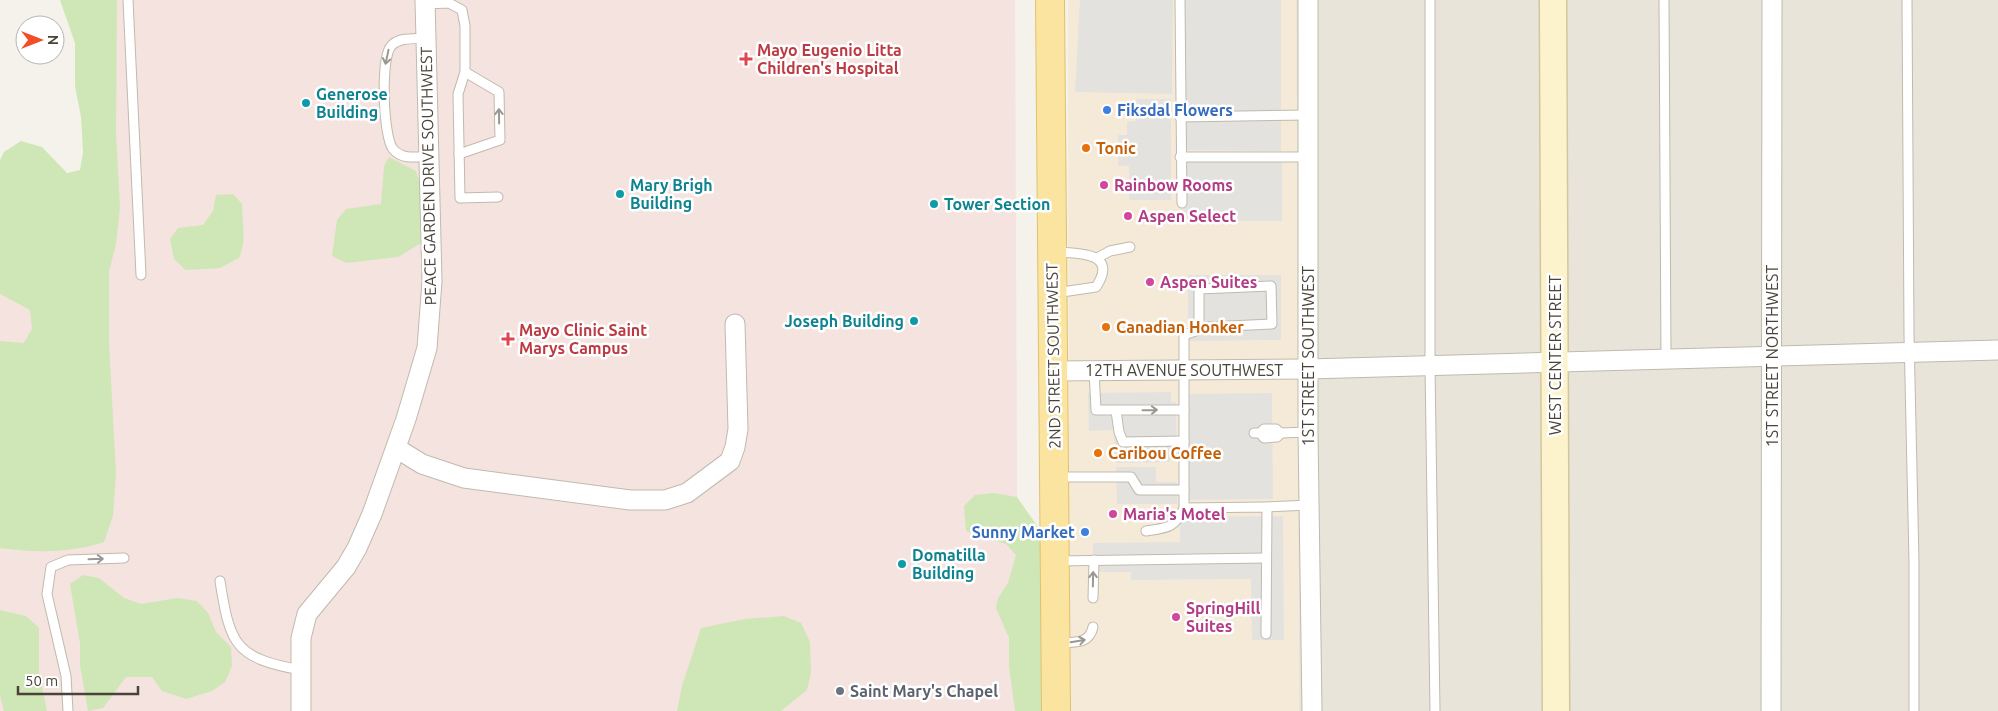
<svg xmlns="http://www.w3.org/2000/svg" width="1998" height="711" font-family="Ubuntu,sans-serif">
  <rect width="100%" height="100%" fill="#f5f2eb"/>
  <!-- residential -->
  <polygon fill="#e8e4d9" points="1296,0 1998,0 1998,711 1299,711"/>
  <!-- commercial -->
  <polygon fill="#f5ead8" points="1068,0 1296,0 1299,711 1069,711"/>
  <!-- medical -->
  <polygon fill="#f4e3df" points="96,0 1015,0 1018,711 0,711 0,181 97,179"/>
  <!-- green -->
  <g fill="#cfe7b6">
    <path d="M 60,0 L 117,0 L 116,133 L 120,208 L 116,244 L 109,271 L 109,343 L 116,473 L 113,516 L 104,542 C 72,553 34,553 0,548 L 0,341 L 24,343 L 32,329 L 30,310 L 0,294 L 0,160 L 4,152 L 21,141 L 42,147 L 67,173 L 80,170 L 83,152 L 81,117 L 75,86 L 75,43 Z"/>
    <path d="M 389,157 L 416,171 C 424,195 423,218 421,243 L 398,257 L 346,263 L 332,256 L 337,220 L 346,209 L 381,204 L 384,166 Z"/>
    <path d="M 233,194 L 242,204 C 242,224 247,240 239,258 L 220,268 L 186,270 L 174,259 L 170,239 L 178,228 L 203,225 L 213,211 L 216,195 Z"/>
    <polygon points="994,493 1017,497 1038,527 1048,550 1065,711 1015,711 1009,666 1009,638 996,608 998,598 1008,583 1016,555 1006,544 966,531 964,506 975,495"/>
    <polygon points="83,575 99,578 124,598 141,604 177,598 197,601 208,613 216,632 231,647 232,666 225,682 212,691 186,699 162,691 152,677 126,677 103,708 88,711 80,665 80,643 70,584"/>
    <polygon points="0,610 26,616 39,628 39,672 47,711 4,711 0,696"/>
    <polygon points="784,616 801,623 810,642 811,673 807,690 781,711 677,711 682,686 701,628 745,619"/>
  </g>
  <!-- parking -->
  <g fill="#e4e2df">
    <polygon points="1080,0 1173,0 1172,94 1075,92"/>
    <polygon points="1184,0 1281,0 1281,151 1183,150"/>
    <polygon points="1136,99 1171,99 1171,200 1129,200 1129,166 1118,166 1118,135 1127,135 1127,122 1136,121"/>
    <rect x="1183" y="162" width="99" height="59"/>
    <polygon points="1188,275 1281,275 1281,340 1188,341"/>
    <polygon points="1171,392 1171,402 1176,402 1177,450 1174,451 1169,462 1115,463 1114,430 1089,431 1088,393"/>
    <polygon points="1272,393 1273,499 1188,500 1187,394"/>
    <polygon points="1116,467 1156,467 1156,482 1177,482 1177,504 1117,504"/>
    <polygon points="1283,516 1284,640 1252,640 1251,579 1131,580 1131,572 1093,572 1093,543 1180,542 1180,517"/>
  </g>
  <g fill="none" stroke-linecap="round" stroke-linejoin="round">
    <!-- lane casing -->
    <g stroke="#c0baae" stroke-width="11">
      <g id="lane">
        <polyline points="128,0 141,275"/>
        <polyline points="1180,0 1182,203"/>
        <polyline points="1430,0 1430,366 1435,711"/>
        <polyline points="1664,0 1666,359"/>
        <polyline points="1907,0 1909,334 1914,562 1914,711"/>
        <polyline points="425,4 449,3 462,10 465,26 465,72 458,94 460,198 498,197"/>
        <path d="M 425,38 C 415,39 400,37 392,45 C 380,55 383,137 393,149 C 402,160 416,157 428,156"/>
        <polyline points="1180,117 1308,115"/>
        <polyline points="459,154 500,140 499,92 465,72"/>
        <polyline points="1180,157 1308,157"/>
        <path d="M 1054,252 C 1075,253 1120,251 1096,287 L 1055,293"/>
        <polyline points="1097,258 1110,251 1130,247"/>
        <polyline points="1199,329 1199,289 1271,286 1272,324 1207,327 1184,335 1184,508 1267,507 1266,634"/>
        <polyline points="1094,371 1096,410 1184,410"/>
        <polyline points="1116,411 1119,432 1123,442 1184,441"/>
        <polyline points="1254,433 1260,433 1264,429 1276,429 1281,433 1308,432"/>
        <polyline points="1260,433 1264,438 1277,437 1281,433"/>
        <polyline points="1057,477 1131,477 1139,490 1184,490"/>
        <polyline points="1267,507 1310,505"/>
        <path d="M 1146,531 C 1167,528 1175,528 1184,508"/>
        <polyline points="1056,561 1266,558"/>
        <path d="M 220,581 C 230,645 235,658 301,670"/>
        <polyline points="1093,598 1094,560"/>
        <path d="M 1058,643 C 1074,642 1089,645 1093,627"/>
        <polyline points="68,711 66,676 47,594 51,567 68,560 124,558"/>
      </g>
    </g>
    <!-- street casing -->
    <g stroke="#c0baae" stroke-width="21">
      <g id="street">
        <polyline points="1308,0 1308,432 1312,711"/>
        <polyline points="1052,371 1308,369 1998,350"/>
        <polyline points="396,448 422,464 464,478 630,500 665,500 687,493 730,461 735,447 738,429 735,324"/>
        <polyline points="301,711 301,638 307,614 346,567 357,548 372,514 406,419 427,348 432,281 425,0"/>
        <polyline points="1771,711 1772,0"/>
      </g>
    </g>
    <!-- secondary casing -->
    <g stroke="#d2c79c" stroke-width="29">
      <polyline id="secondary" points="1553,0 1556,711"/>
    </g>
    <!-- primary casing -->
    <g stroke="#dfc26e" stroke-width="30">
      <polyline id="primary" points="1050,0 1056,711"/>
    </g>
    <!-- lane -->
    <use href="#lane" stroke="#fff" stroke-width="9"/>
    <!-- street -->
    <use href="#street" stroke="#fff" stroke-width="19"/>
    <!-- secondary -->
    <use href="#secondary" stroke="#fcf3cd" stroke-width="26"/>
    <!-- primary -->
    <use href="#primary" stroke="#fae49f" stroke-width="28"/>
  </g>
  <!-- one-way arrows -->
  <defs><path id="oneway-shaft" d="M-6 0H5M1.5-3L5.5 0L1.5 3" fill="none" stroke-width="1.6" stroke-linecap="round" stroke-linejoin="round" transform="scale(1.25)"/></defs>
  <g stroke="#9b9892">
    <use href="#oneway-shaft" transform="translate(387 57) rotate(102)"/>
    <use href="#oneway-shaft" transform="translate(499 116) rotate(-91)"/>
    <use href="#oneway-shaft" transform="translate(1150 410) rotate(-1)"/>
    <use href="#oneway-shaft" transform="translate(96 559) rotate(-2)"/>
    <use href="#oneway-shaft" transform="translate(1093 579) rotate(-89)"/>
    <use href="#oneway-shaft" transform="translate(1078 641) rotate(-9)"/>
  </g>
  <!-- markers -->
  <g fill="#e0444e" stroke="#fff" stroke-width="2">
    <path d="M743.5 51.5h5v5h5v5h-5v5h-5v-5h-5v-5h5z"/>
    <path d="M505.5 331.5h5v5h5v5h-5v5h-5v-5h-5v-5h5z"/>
  </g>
  <g fill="#0f9aa8" stroke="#fff" stroke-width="2">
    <circle cx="306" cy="103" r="5"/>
    <circle cx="620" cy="194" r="5"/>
    <circle cx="934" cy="204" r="5"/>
    <circle cx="914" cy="321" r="5"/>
    <circle cx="902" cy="564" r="5"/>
  </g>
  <g fill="#3f7fe0" stroke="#fff" stroke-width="2">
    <circle cx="1107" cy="110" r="5"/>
    <circle cx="1085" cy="532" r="5"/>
  </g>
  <g fill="#e8710a" stroke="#fff" stroke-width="2">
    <circle cx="1086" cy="148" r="5"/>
    <circle cx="1106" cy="327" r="5"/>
    <circle cx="1098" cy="453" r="5"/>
  </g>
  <g fill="#d1479c" stroke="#fff" stroke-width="2">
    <circle cx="1104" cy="185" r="5"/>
    <circle cx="1128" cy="216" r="5"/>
    <circle cx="1150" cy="282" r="5"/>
    <circle cx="1113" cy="514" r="5"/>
    <circle cx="1176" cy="617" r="5"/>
  </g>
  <circle fill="#6b7280" stroke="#fff" stroke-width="2" cx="840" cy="691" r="5"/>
  <g text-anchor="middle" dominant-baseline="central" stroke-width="5" stroke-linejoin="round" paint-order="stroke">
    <!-- health labels -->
    <g font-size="16" font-weight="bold" fill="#be3a42" stroke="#fff" text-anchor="start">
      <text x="757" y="50">Mayo Eugenio Litta<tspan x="757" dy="18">Children's Hospital</tspan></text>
      <text x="519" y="330">Mayo Clinic Saint<tspan x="519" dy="18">Marys Campus</tspan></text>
    </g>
    <!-- culture labels -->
    <g font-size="16" font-weight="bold" fill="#0d838f" stroke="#fff" text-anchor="start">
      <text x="316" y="94">Generose<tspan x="316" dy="18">Building</tspan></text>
      <text x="630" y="185">Mary Brigh<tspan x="630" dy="18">Building</tspan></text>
      <text x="944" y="204">Tower Section</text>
      <text x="904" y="321" text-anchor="end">Joseph Building</text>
      <text x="912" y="555">Domatilla<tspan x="912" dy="18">Building</tspan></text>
    </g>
    <!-- shop labels -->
    <g font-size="16" font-weight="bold" fill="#366cbe" stroke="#fff" text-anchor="start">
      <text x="1117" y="110">Fiksdal Flowers</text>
      <text x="1075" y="532" text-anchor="end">Sunny Market</text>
    </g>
    <!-- food labels -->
    <g font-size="16" font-weight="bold" fill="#c56008" stroke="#fff" text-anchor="start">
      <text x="1096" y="148">Tonic</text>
      <text x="1116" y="327">Canadian Honker</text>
      <text x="1108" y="453">Caribou Coffee</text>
    </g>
    <!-- street labels -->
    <g font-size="16" fill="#494339" stroke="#fff">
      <text transform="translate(428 176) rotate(-91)">PEACE GARDEN DRIVE SOUTHWEST</text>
      <text transform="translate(1555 355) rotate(-90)">WEST CENTER STREET</text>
      <text transform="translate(1053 356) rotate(-91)">2ND STREET SOUTHWEST</text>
      <text transform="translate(1308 356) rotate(-90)">1ST STREET SOUTHWEST</text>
      <text transform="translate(1772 356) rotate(-90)">1ST STREET NORTHWEST</text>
      <text x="1184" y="370">12TH AVENUE SOUTHWEST</text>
    </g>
    <!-- hotel labels -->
    <g font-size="16" font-weight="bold" fill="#b23c85" stroke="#fff" text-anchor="start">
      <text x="1114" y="185">Rainbow Rooms</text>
      <text x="1138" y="216">Aspen Select</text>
      <text x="1160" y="282">Aspen Suites</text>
      <text x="1123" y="514">Maria's Motel</text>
      <text x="1186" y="608">SpringHill<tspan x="1186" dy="18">Suites</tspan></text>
    </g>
    <!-- worship labels -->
    <g font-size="16" font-weight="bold" fill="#5b616d" stroke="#fff" text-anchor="start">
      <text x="850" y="691">Saint Mary's Chapel</text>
    </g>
  </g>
  <!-- north arrow -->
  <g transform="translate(40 40) rotate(90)"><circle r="24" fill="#ffffff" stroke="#b6b4b0"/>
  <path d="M0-4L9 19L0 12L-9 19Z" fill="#f14d26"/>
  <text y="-8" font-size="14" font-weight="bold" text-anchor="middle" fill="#494339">N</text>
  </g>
  <!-- scale -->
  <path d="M18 686v8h120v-8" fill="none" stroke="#494339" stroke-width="2.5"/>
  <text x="25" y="686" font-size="15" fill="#494339" stroke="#ffffff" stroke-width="4" paint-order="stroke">50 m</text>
</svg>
